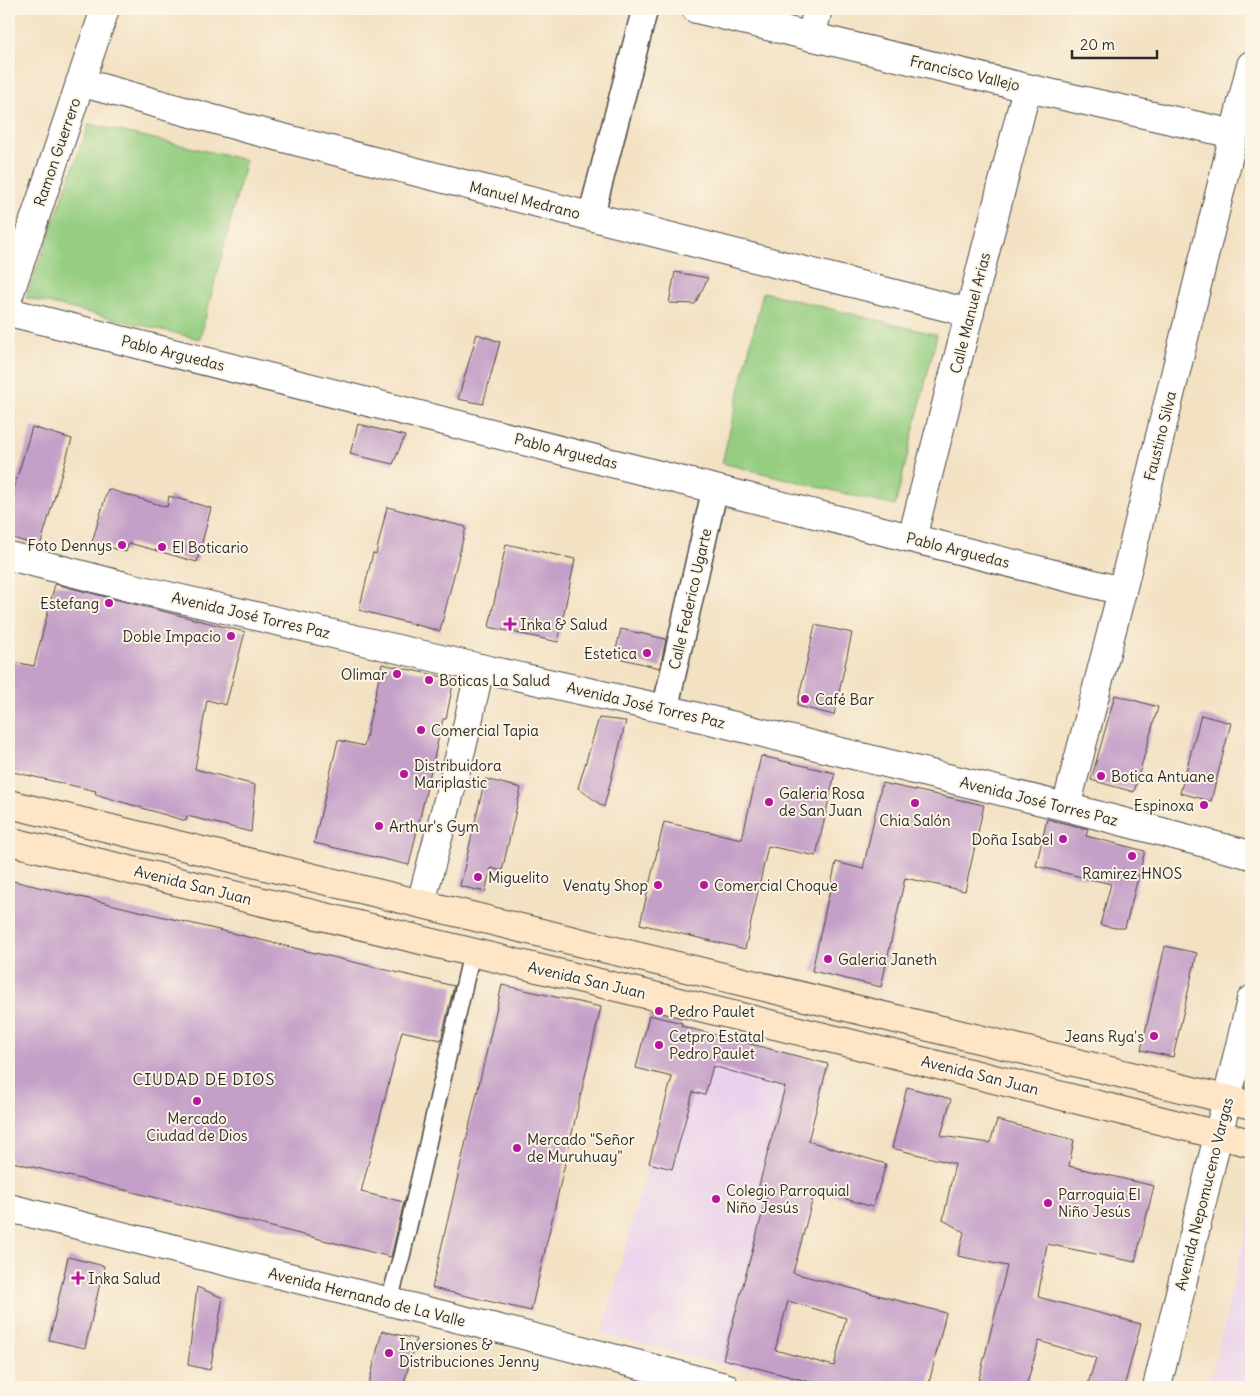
<svg xmlns="http://www.w3.org/2000/svg" width="1260" height="1396" font-family="Delius,sans-serif">
  <rect width="100%" height="100%" fill="#fcf5e5"/>
  <filter id="ink" filterUnits="userSpaceOnUse"><feTurbulence type="fractalNoise" baseFrequency=".02" numOctaves="2"/><feDisplacementMap in="SourceGraphic" scale="10" xChannelSelector="R" yChannelSelector="G"/><feConvolveMatrix kernelMatrix="1 2 1 2 8 2 1 2 1" color-interpolation-filters="sRGB"/></filter>
  <filter id="wash" filterUnits="userSpaceOnUse"><feTurbulence type="fractalNoise" baseFrequency=".0096" numOctaves="4" result="noise"/><feDisplacementMap in="SourceGraphic" scale="20" xChannelSelector="R" yChannelSelector="G"/><feGaussianBlur stdDeviation="1.12" result="paint"/><feColorMatrix in="noise" values="0 0 0 0 0 0 0 0 0 0 0 0 0 0 0 0 0 1.4 0 .05"/><feComposite in="paint" operator="in"/></filter>
  <g filter="url(#wash)">
    <rect width="100%" height="100%" fill="#f3e1c3"/>
    <!-- built -->
    <g fill="#ead1ec">
      <polygon points="685,1026 829,1064 749,1371 602,1334"/>
      <polygon points="1251,1211 1251,1387 1209,1387"/>
    </g>
    <!-- green -->
    <g fill="#95ce81" stroke="#607c56">
      <polygon points="89,124 246,160 200,339 26,298"/>
      <polygon points="763,292 937,335 895,506 722,463"/>
    </g>
    <g id="blocks">
      <!-- building -->
      <g fill="#c49fc7" fill-rule="evenodd">
        <polygon points="675,272 708,278 695,304 669,303"/>
        <polygon points="477,334 500,342 483,404 458,399"/>
        <polygon points="358,424 405,436 393,464 350,454"/>
        <polygon points="32,427 72,439 40,546 9,537 9,505"/>
        <polygon points="108,489 167,507 169,496 211,508 197,562 129,543 126,552 92,542"/>
        <polygon points="387,507 466,527 440,631 359,610 373,553 376,554"/>
        <polygon points="506,544 575,559 558,642 489,627"/>
        <polygon points="55,584 245,632 226,705 207,700 195,769 255,785 251,832 187,816 186,821 95,794 96,791 9,771 9,661 34,666"/>
        <polygon points="815,625 852,633 834,715 797,706"/>
        <polygon points="621,629 666,639 660,668 614,657"/>
        <polygon points="382,664 454,679 446,719 443,719 409,865 314,843 338,740 364,746"/>
        <polygon points="1115,695 1158,707 1134,792 1091,780"/>
        <polygon points="1201,715 1231,723 1211,801 1180,793"/>
        <polygon points="599,718 626,721 604,807 578,788"/>
        <polygon points="761,756 835,773 816,856 768,846 745,949 640,924 664,822 742,839"/>
        <polygon points="485,779 521,788 502,871 491,868 485,892 460,886"/>
        <polygon points="882,783 984,805 965,891 905,878 881,987 812,971 836,862 863,869"/>
        <polygon points="1047,819 1088,829 1086,836 1145,851 1125,928 1116,928 1100,925 1111,884 1036,866"/>
        <polygon points="9,880 454,986 441,1040 402,1031 361,1192 404,1202 391,1257 9,1161"/>
        <polygon points="1165,946 1197,953 1173,1057 1141,1050"/>
        <polygon points="502,985 601,1007 531,1311 432,1288"/>
        <path d="M 649,1015 L 682,1023 L 681,1026 L 828,1064 L 808,1141 L 886,1164 L 873,1207 L 815,1190 L 793,1273 L 946,1313 L 928,1387 L 829,1387 L 723,1359 L 767,1196 L 757,1193 L 785,1087 L 713,1066 L 705,1095 L 693,1092 L 672,1169 L 649,1163 L 672,1077 L 636,1068 ZM 788,1301 L 846,1318 L 834,1366 L 775,1350 Z"/>
        <polygon points="907,1087 951,1099 941,1136 990,1143 997,1120 1074,1140 1069,1166 1154,1186 1135,1262 1047,1244 1038,1297 1141,1324 1124,1387 1087,1387 1096,1358 1039,1341 1026,1387 977,1387 1007,1266 958,1256 964,1232 943,1220 955,1164 892,1148"/>
        <polygon points="68,1257 104,1266 85,1348 49,1340"/>
        <polygon points="197,1287 223,1298 210,1370 188,1365"/>
        <polygon points="382,1331 416,1339 403,1387 368,1387"/>
      </g>
    </g>
  </g>
  <g filter="url(#ink)">
    <use href="#blocks" fill-opacity="0" stroke="#494642" stroke-width="1"/>
    <g fill="none" stroke-linecap="round" stroke-linejoin="round">
      <!-- service casing -->
      <g stroke="#494642" stroke-width="19">
        <polyline id="service" points="389,1302 402,1254 472,952"/>
      </g>
      <!-- pedestrian casing -->
      <g stroke="#494642" stroke-width="28">
        <g id="pedestrian">
          <polyline points="591,216 645,9"/>
          <polyline points="665,709 715,489"/>
        </g>
      </g>
      <!-- minor casing -->
      <g stroke="#494642" stroke-width="30">
        <g id="minor">
          <polyline points="696,9 1027,88 1234,134"/>
          <polyline points="811,37 818,9"/>
          <polyline points="80,82 252,130 970,313"/>
          <polyline points="9,295 105,9"/>
          <polyline points="9,312 1122,591"/>
          <polyline points="912,538 1027,88"/>
          <polyline points="9,556 125,586 480,668 665,709 1066,807 1251,855"/>
          <polyline points="1066,807 1122,591 1251,65"/>
          <polyline points="421,903 465,735 480,668"/>
          <polyline points="9,1208 496,1328 725,1387"/>
          <polyline points="1157,1387 1251,1000"/>
        </g>
      </g>
      <!-- secondary casing -->
      <g stroke="#494642" stroke-width="30">
        <g id="secondary">
          <polyline points="9,804 1251,1105"/>
          <polyline points="9,841 849,1043 1251,1143"/>
        </g>
      </g>
      <!-- service -->
      <use href="#service" stroke="#fff" stroke-width="16"/>
      <!-- pedestrian -->
      <use href="#pedestrian" stroke="#fff" stroke-width="25"/>
      <!-- minor -->
      <use href="#minor" stroke="#fff" stroke-width="28"/>
      <!-- secondary -->
      <use href="#secondary" stroke="#fde5c5" stroke-width="28"/>
    </g>
  </g>
  <!-- markers -->
  <g fill="#b5179e" stroke="#fcf5e5" stroke-width="2">
    <circle cx="122" cy="545" r="5"/>
    <circle cx="162" cy="547" r="5"/>
    <circle cx="109" cy="603" r="5"/>
    <path d="M507.5 616.5h5v5h5v5h-5v5h-5v-5h-5v-5h5z"/>
    <circle cx="231" cy="636" r="5"/>
    <circle cx="647" cy="653" r="5"/>
    <circle cx="397" cy="674" r="5"/>
    <circle cx="429" cy="680" r="5"/>
    <circle cx="805" cy="699" r="5"/>
    <circle cx="421" cy="730" r="5"/>
    <circle cx="404" cy="774" r="5"/>
    <circle cx="1101" cy="776" r="5"/>
    <circle cx="769" cy="802" r="5"/>
    <circle cx="915" cy="803" r="5"/>
    <circle cx="1204" cy="805" r="5"/>
    <circle cx="379" cy="826" r="5"/>
    <circle cx="1063" cy="839" r="5"/>
    <circle cx="1132" cy="856" r="5"/>
    <circle cx="478" cy="877" r="5"/>
    <circle cx="658" cy="885" r="5"/>
    <circle cx="704" cy="885" r="5"/>
    <circle cx="828" cy="959" r="5"/>
    <circle cx="659" cy="1011" r="5"/>
    <circle cx="1154" cy="1036" r="5"/>
    <circle cx="659" cy="1045" r="5"/>
    <circle cx="197" cy="1101" r="5"/>
    <circle cx="517" cy="1148" r="5"/>
    <circle cx="716" cy="1199" r="5"/>
    <circle cx="1048" cy="1203" r="5"/>
    <path d="M75.5 1270.5h5v5h5v5h-5v5h-5v-5h-5v-5h5z"/>
    <circle cx="389" cy="1353" r="5"/>
  </g>
  <g text-anchor="middle" dominant-baseline="central" stroke-width="4" stroke-linejoin="round" paint-order="stroke">
    <!-- street labels -->
    <g font-size="15" fill="#2b2b2b" stroke="#fcf5e5">
      <text transform="translate(965 73) rotate(13)">Francisco Vallejo</text>
      <text transform="translate(57 152) rotate(-71)">Ramon Guerrero</text>
      <text transform="translate(525 200) rotate(14)">Manuel Medrano</text>
      <text transform="translate(970 313) rotate(-76)">Calle Manuel Arias</text>
      <text transform="translate(173 353) rotate(14)">Pablo Arguedas</text>
      <text transform="translate(1160 436) rotate(-76)">Faustino Silva</text>
      <text transform="translate(566 451) rotate(14)">Pablo Arguedas</text>
      <text transform="translate(958 550) rotate(14)">Pablo Arguedas</text>
      <text transform="translate(690 599) rotate(-77)">Calle Federico Ugarte</text>
      <text transform="translate(251 615) rotate(13)">Avenida José Torres Paz</text>
      <text transform="translate(646 705) rotate(13)">Avenida José Torres Paz</text>
      <text transform="translate(1039 801) rotate(14)">Avenida José Torres Paz</text>
      <text transform="translate(193 885) rotate(14)">Avenida San Juan</text>
      <text transform="translate(587 980) rotate(13)">Avenida San Juan</text>
      <text transform="translate(980 1075) rotate(14)">Avenida San Juan</text>
      <text transform="translate(1204 1194) rotate(-76)">Avenida Nepomuceno Vargas</text>
      <text transform="translate(367 1297) rotate(14)">Avenida Hernando de La Valle</text>
    </g>
    <!-- poi labels -->
    <g font-size="15" fill="#2b2b2b" stroke="#fcf5e5" text-anchor="start">
      <text x="112" y="545" text-anchor="end">Foto Dennys</text>
      <text x="172" y="547">El Boticario</text>
      <text x="99" y="603" text-anchor="end">Estefang</text>
      <text x="520" y="624">Inka &amp; Salud</text>
      <text x="221" y="636" text-anchor="end">Doble Impacio</text>
      <text x="637" y="653" text-anchor="end">Estetica</text>
      <text x="387" y="674" text-anchor="end">Olimar</text>
      <text x="439" y="680">Boticas La Salud</text>
      <text x="815" y="699">Café Bar</text>
      <text x="431" y="730">Comercial Tapia</text>
      <text x="414" y="765">Distribuidora<tspan x="414" dy="17">Mariplastic</tspan></text>
      <text x="1111" y="776">Botica Antuane</text>
      <text x="779" y="793">Galeria Rosa<tspan x="779" dy="17">de San Juan</tspan></text>
      <text x="1194" y="805" text-anchor="end">Espinoxa</text>
      <text x="915" y="820" text-anchor="middle">Chia Salón</text>
      <text x="389" y="826">Arthur's Gym</text>
      <text x="1053" y="839" text-anchor="end">Doña Isabel</text>
      <text x="1132" y="873" text-anchor="middle">Ramirez HNOS</text>
      <text x="488" y="877">Miguelito</text>
      <text x="648" y="885" text-anchor="end">Venaty Shop</text>
      <text x="714" y="885">Comercial Choque</text>
      <text x="838" y="959">Galeria Janeth</text>
      <text x="669" y="1011">Pedro Paulet</text>
      <text x="669" y="1036">Cetpro Estatal<tspan x="669" dy="17">Pedro Paulet</tspan></text>
      <text x="1144" y="1036" text-anchor="end">Jeans Rya's</text>
      <text x="197" y="1118" text-anchor="middle">Mercado<tspan x="197" dy="17">Ciudad de Dios</tspan></text>
      <text x="527" y="1139">Mercado "Señor<tspan x="527" dy="17">de Muruhuay"</tspan></text>
      <text x="726" y="1190">Colegio Parroquial<tspan x="726" dy="17">Niño Jesús</tspan></text>
      <text x="1058" y="1194">Parroquia El<tspan x="1058" dy="17">Niño Jesús</tspan></text>
      <text x="88" y="1278">Inka Salud</text>
      <text x="399" y="1344">Inversiones &amp;<tspan x="399" dy="17">Distribuciones Jenny</tspan></text>
    </g>
    <!-- neighbourhood labels -->
    <g font-size="16" letter-spacing="1" fill="#2b2b2b" stroke="#fcf5e5">
      <text x="204" y="1079">CIUDAD DE DIOS</text>
    </g>
  </g>
  <!-- margin -->
  <rect width="1260" height="1396" fill="none" stroke="#fcf5e5" stroke-width="30"/>
  <!-- scale -->
  <path d="M1072 50v8h85v-8" fill="none" stroke="#2b2b2b" stroke-width="2.5"/>
  <text x="1080" y="50" font-size="15" fill="#2b2b2b" stroke="#fcf5e5" stroke-width="4" paint-order="stroke">20 m</text>
</svg>
